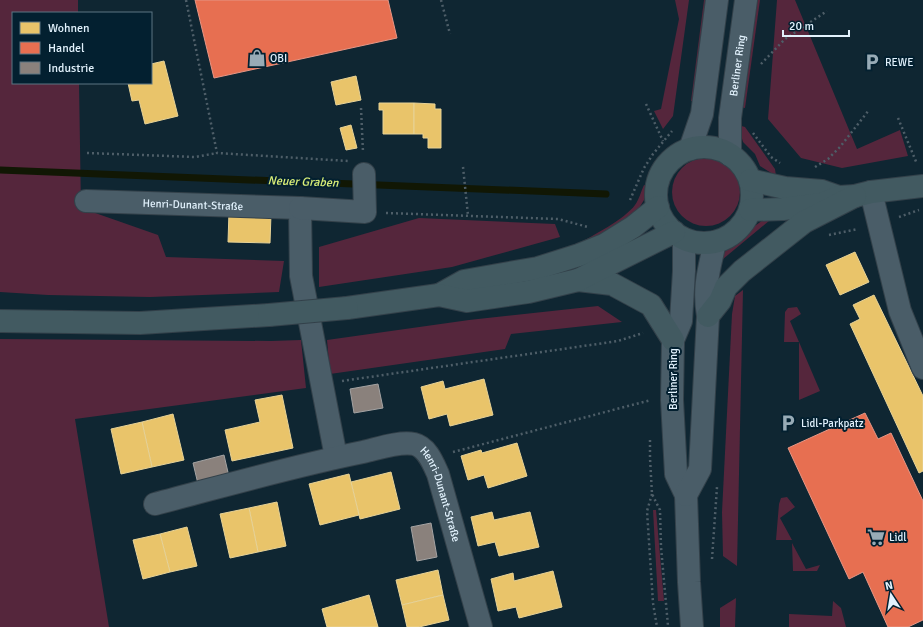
<svg xmlns="http://www.w3.org/2000/svg" width="923" height="627" font-family="Signika,sans-serif">
  <rect width="100%" height="100%" fill="#0f2632"/>
  <!-- green -->
  <g fill="#55263c">
    <polygon points="0,0 78,0 78,13 13,13 13,83 79,83 81,208 158,235 166,257 284,261 279,292 150,297 48,295 0,292"/>
    <polygon points="675,0 689,0 673,116 663,129 654,111 661,109 679,19"/>
    <polygon points="704,0 711,0 697,102 691,101"/>
    <polygon points="754,0 760,0 745,108 740,107"/>
    <polygon points="777,0 795,0 857,149 900,130 908,156 842,168 801,158 768,119"/>
    <polygon points="738,125 745,127 775,169 776,176 760,166 755,154 743,142"/>
    <circle cx="706" cy="192" r="34"/>
    <path d="M 644,185 L 648,186 L 644,200 L 636,213 L 602,236 L 576,245 C 592,236 625,219 635,205 C 639,200 641,191 644,185 Z"/>
    <polygon points="775,216 717,264 721,255 748,231 763,220"/>
    <polygon points="419,218 555,224 560,237 452,267 319,287 319,247"/>
    <polygon points="743,290 737,566 723,556 722,512 732,314 735,296"/>
    <polygon points="598,306 622,322 511,334 505,349 330,374 327,340 469,320"/>
    <polygon points="797,307 801,314 790,321 820,391 799,400 799,342 784,342 785,312 788,308"/>
    <polygon points="0,339 271,341 301,340 306,388 75,419 109,627 0,627"/>
    <polygon points="787,497 795,507 780,518 792,540 776,540 779,504 781,498"/>
    <polygon points="653,510 656,510 664,601 658,601"/>
    <polygon points="792,543 806,569 820,565 817,571 793,571"/>
    <polygon points="736,598 735,627 720,627 720,608"/>
    <polygon points="833,601 841,608 846,627 789,627 789,614 832,616"/>
  </g>
  <!-- homes -->
  <g fill="#e9c46a" stroke="#e7d296">
    <polygon points="164,61 178,116 145,124 139,100 132,101 128,83 151,83 151,64"/>
    <polygon points="356,76 361,100 336,105 331,82"/>
    <polygon points="379,103 414,103 414,134 383,134 383,110 379,110"/>
    <polygon points="414,103 435,104 435,109 441,109 441,148 428,148 428,138 423,138 423,134 414,134"/>
    <polygon points="351,125 357,148 346,150 340,128"/>
    <polygon points="229,212 271,214 270,243 228,242"/>
    <polygon points="855,252 869,282 840,295 826,265"/>
    <polygon points="874,295 923,396 923,471 919,473 850,324 860,319 853,305"/>
    <polygon points="484,379 493,415 450,426 447,414 429,419 421,387 443,381 445,389"/>
    <polygon points="282,395 293,448 232,461 225,430 260,422 255,400"/>
    <polygon points="173,414 184,460 152,467 142,422"/>
    <polygon points="142,422 152,467 121,474 111,429"/>
    <polygon points="517,443 527,476 488,488 484,475 468,480 461,456 481,450 482,453"/>
    <polygon points="391,472 400,509 360,519 351,482"/>
    <polygon points="349,474 359,515 320,525 309,484"/>
    <polygon points="277,502 286,546 258,552 249,508"/>
    <polygon points="249,508 258,552 230,558 220,514"/>
    <polygon points="492,512 494,520 530,512 539,547 499,556 495,542 478,546 471,517"/>
    <polygon points="187,527 197,566 170,572 160,534"/>
    <polygon points="160,534 170,572 143,579 133,540"/>
    <polygon points="438,570 443,595 402,605 396,580"/>
    <polygon points="553,571 562,607 519,618 516,607 498,611 491,579 513,573 514,581"/>
    <polygon points="369,595 378,627 327,627 322,609"/>
    <polygon points="443,595 449,620 419,627 407,627 402,605"/>
  </g>
  <!-- shops -->
  <g fill="#e76f51" stroke="#e69685">
    <polygon points="195,0 388,0 397,38 214,78"/>
    <polygon points="865,413 878,439 891,433 923,501 923,620 908,627 888,627 863,572 849,579 788,448"/>
  </g>
  <!-- industry -->
  <g fill="#8a817c" stroke="#a4a3a3">
    <polygon points="378,384 383,408 354,413 350,389"/>
    <polygon points="224,455 230,481 199,488 193,463"/>
    <polygon points="431,523 437,557 417,561 411,527"/>
  </g>
  <g fill="none" stroke-linecap="round" stroke-linejoin="round">
    <!-- stream -->
    <polyline stroke="#111704" stroke-width="7" points="0,170 606,194"/>
    <!-- minor casing -->
    <g stroke="#33414a" stroke-width="24">
      <g id="minor">
        <polyline points="690,149 702,114 717,0"/>
        <path id="s1" d="M 730,155 L 730,118 L 746,0"/>
        <polyline points="871,192 900,311 923,368"/>
        <path id="s2" d="M 86,201 L 300,208 L 301,276 L 336,457"/>
        <polyline points="300,208 365,212 364,174"/>
        <polyline points="684,239 684,271 681,321 673,340 672,400 676,474 686,495 689,582 692,627"/>
        <path d="M 686,495 L 700,469 L 708,316 C 703,287 709,270 715,242"/>
        <path id="s3" d="M 155,504 C 224,486 293,466 363,452 C 377,449 399,441 414,444 C 427,447 433,463 438,474 L 481,627"/>
      </g>
    </g>
    <!-- major casing -->
    <g stroke="#33414a" stroke-width="24">
      <g id="major">
        <circle cx="704" cy="195" r="48"/>
        <polyline points="750,180 785,188 822,191 839,197"/>
        <polyline points="750,210 783,209 822,204 839,197 855,196 871,192 923,186"/>
        <polyline points="578,280 612,284 651,305 673,340"/>
        <polyline points="439,295 464,281 538,268 579,255 604,245 633,227 658,207"/>
        <polyline points="347,308 439,295 467,301 528,292 578,280 674,232"/>
        <polyline points="708,316 720,301 726,287 742,271 804,222 855,196"/>
        <polyline points="0,321 140,323 269,315"/>
      </g>
    </g>
    <!-- path -->
    <g stroke="#4e5e68" stroke-width="2.5" stroke-dasharray="2 3" stroke-linecap="butt">
      <polyline points="186,0 217,153 348,161"/>
      <polyline points="441,0 450,34"/>
      <polyline points="761,64 785,39 827,11"/>
      <polyline points="646,104 663,141"/>
      <polyline points="361,108 363,152"/>
      <polyline points="898,118 917,164"/>
      <polyline points="753,133 771,157 780,163"/>
      <polyline points="87,153 195,157 217,153"/>
      <polyline points="463,167 468,215"/>
      <polyline points="815,167 828,159 840,147 869,110"/>
      <polyline points="630,200 644,168 653,154 672,131"/>
      <polyline points="386,213 558,219 588,227"/>
      <polyline points="899,217 919,210"/>
      <polyline points="829,235 858,229"/>
      <polyline points="342,381 618,341 643,333"/>
      <polyline points="650,440 650,458 652,494 660,510 661,547 668,626"/>
      <polyline points="453,452 651,400"/>
      <polyline points="652,494 647,511 653,603 657,627"/>
      <polyline points="712,559 717,487"/>
    </g>
    <!-- minor -->
    <use href="#minor" stroke="#4a5d68" stroke-width="22"/>
    <!-- major -->
    <use href="#major" stroke="#425a61" stroke-width="22"/>
    <!-- major-bridge casing -->
    <g stroke="#33414a" stroke-width="24" stroke-linecap="butt">
      <polyline id="major-bridge" points="269,315 347,308"/>
    </g>
    <!-- major-bridge -->
    <use href="#major-bridge" stroke="#425a61" stroke-width="22"/>
  </g>
  <!-- icons -->
  <defs>
    <g id="shop-bare" transform="scale(1.38)"><path d="M-5-2.5h2.3a2.7 3.5 0 0 1 5.4 0H5L5.5 6h-11ZM-1.5-2.5h3a1.5 2.3 0 0 0-3 0Z" fill="#98abb6" stroke="#032030" stroke-width="2.5" paint-order="stroke"/></g>
    <g id="parking-bare" transform="scale(1.38)"><path d="M-3.5-5.5H1a3.5 3.5 0 0 1 0 7H-1V5.5H-3.5ZM-1-3.4V-.6H.8a1.4 1.4 0 0 0 0-2.8Z" fill="#98abb6" stroke="#032030" stroke-width="2.5" paint-order="stroke"/></g>
    <g id="supermarket-bare" transform="scale(1.38)"><path d="M-6-5.5h2.5l.6 2H6L4.5 2H-2.5L-4.4-4H-6ZM-1.5 3.2a1.3 1.3 0 1 0 .1 0ZM3 3.2a1.3 1.3 0 1 0 .1 0Z" fill="#98abb6" stroke="#032030" stroke-width="2.5" paint-order="stroke"/></g>
  </defs>
  <g fill-rule="evenodd">
    <use href="#shop-bare" x="257" y="58"/>
    <use href="#parking-bare" x="872" y="62"/>
    <use href="#parking-bare" x="788" y="423"/>
    <use href="#supermarket-bare" x="876" y="537"/>
  </g>
  <g text-anchor="middle" dominant-baseline="central" stroke-width="4" stroke-linejoin="round" paint-order="stroke">
    <!-- poi labels -->
    <g font-size="11" fill="#e2f2fd" stroke="#032030" text-anchor="start">
      <text x="270" y="58">OBI</text>
      <text x="885" y="62">REWE</text>
      <text x="801" y="423">Lidl-Parkpatz</text>
      <text x="889" y="537">Lidl</text>
    </g>
    <!-- street labels -->
    <g font-size="11" fill="#e2f2fd" stroke="#032030">
      <text stroke="none"><textPath href="#s1" startOffset="90">Berliner Ring</textPath></text>
      <text stroke="none"><textPath href="#s2" startOffset="107">Henri-Dunant-Straße</textPath></text>
      <text transform="translate(673 379) rotate(-90)">Berliner Ring</text>
      <text stroke="none"><textPath href="#s3" startOffset="326">Henri-Dunant-Straße</textPath></text>
    </g>
    <!-- water labels -->
    <g font-size="12" font-style="italic" fill="#dcf078" stroke="#032030">
      <text transform="translate(303 182) rotate(2)">Neuer Graben</text>
    </g>
  </g>
  <!-- legend -->
  <rect x="12" y="12" width="140" height="72" fill="#032030" stroke="#5c7482"/>
  <rect x="20" y="22" width="20" height="12" fill="#e9c46a" stroke="#5c7482"/>
  <text x="48" y="32" font-size="12" fill="#e2f2fd">Wohnen</text>
  <rect x="20" y="42" width="20" height="12" fill="#e76f51" stroke="#5c7482"/>
  <text x="48" y="52" font-size="12" fill="#e2f2fd">Handel</text>
  <rect x="20" y="62" width="20" height="12" fill="#8a817c" stroke="#5c7482"/>
  <text x="48" y="72" font-size="12" fill="#e2f2fd">Industrie</text>
  <!-- north arrow -->
  <g transform="translate(891 595) rotate(348)" stroke="#032030" stroke-width="3" paint-order="stroke">
  <path d="M0-3L7 15L0 10L-7 15Z" fill="#e2f2fd"/>
  <text y="-6" font-size="11" font-weight="bold" text-anchor="middle" fill="#e2f2fd">N</text>
  </g>
  <!-- scale -->
  <path d="M783 30v6h66v-6" fill="none" stroke="#e2f2fd" stroke-width="2"/>
  <text x="789" y="30" font-size="12" fill="#e2f2fd" stroke="#032030" stroke-width="3" paint-order="stroke">20 m</text>
</svg>
